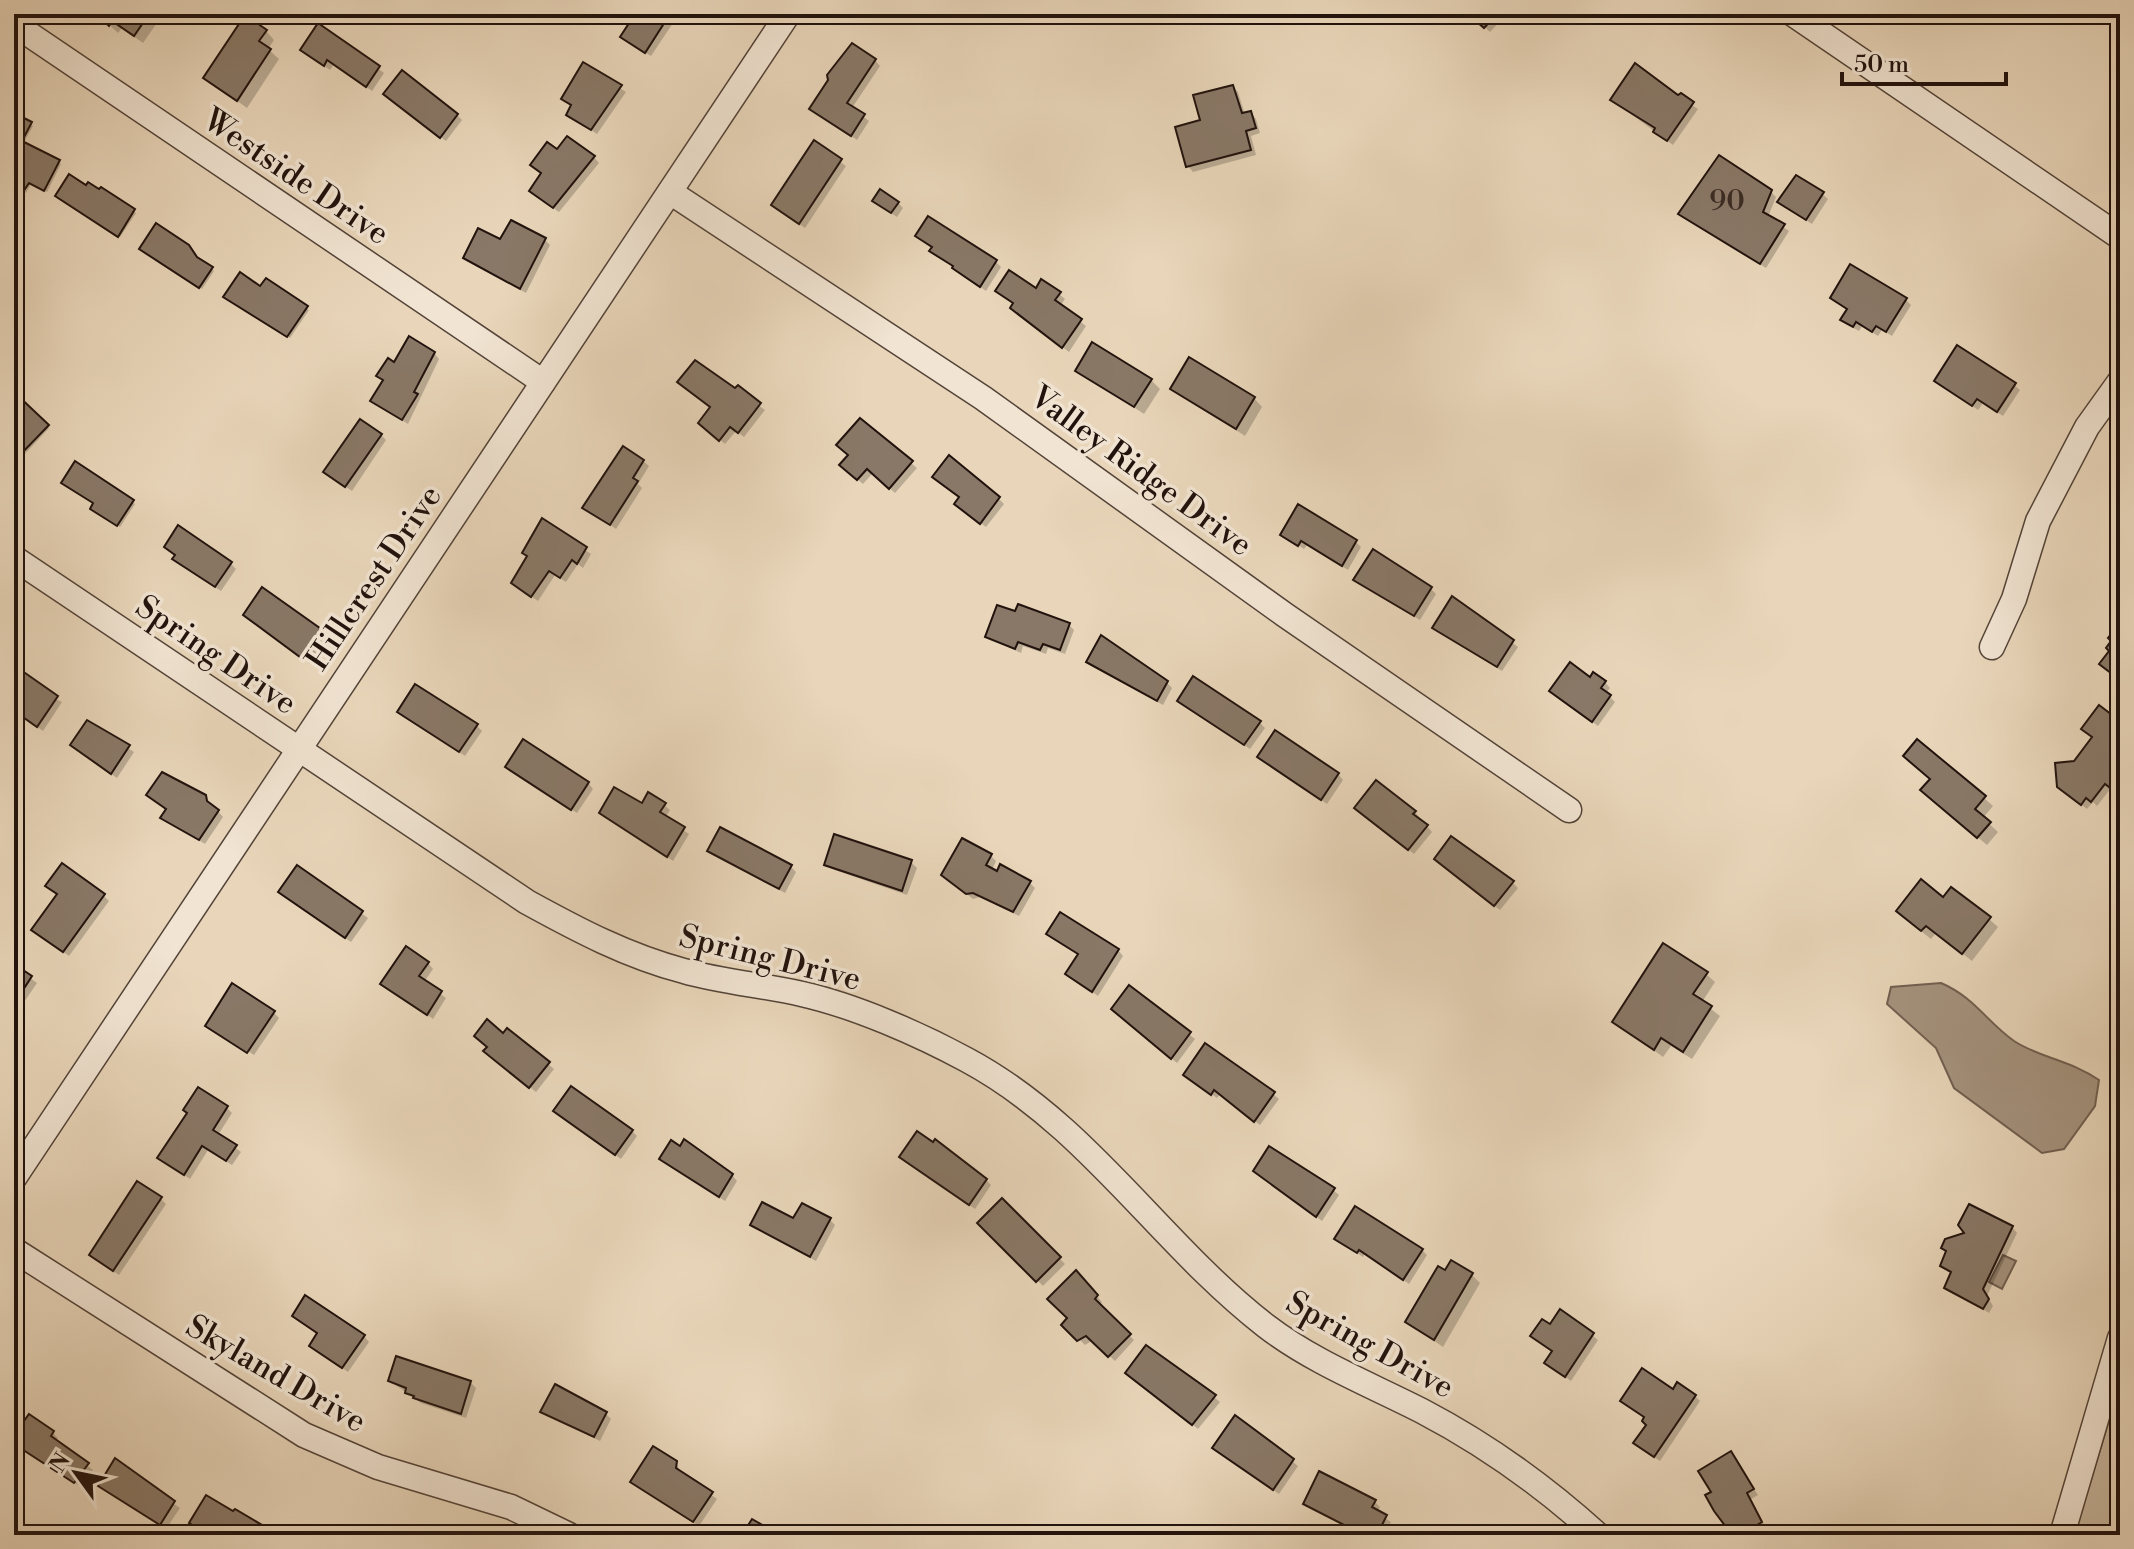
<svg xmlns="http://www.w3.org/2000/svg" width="2134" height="1549" font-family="'Libre Bodoni',serif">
  <rect width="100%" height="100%" fill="#e9d6ba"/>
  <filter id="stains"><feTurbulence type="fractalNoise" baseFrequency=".0025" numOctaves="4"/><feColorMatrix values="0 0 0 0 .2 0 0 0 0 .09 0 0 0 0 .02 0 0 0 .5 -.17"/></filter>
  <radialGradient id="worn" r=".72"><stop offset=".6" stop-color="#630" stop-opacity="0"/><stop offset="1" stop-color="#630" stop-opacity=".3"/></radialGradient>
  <!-- green -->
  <polygon fill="#c7b59d" stroke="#746455" stroke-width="2" points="2120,1384 2120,1535 2074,1535 2077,1526"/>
  <!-- water -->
  <g fill="#a5937f" stroke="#705f51" stroke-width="2">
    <path d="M 1941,983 C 1974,997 1987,1022 2014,1041 C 2040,1058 2070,1060 2099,1080 L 2095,1106 L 2064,1149 L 2042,1153 L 1954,1088 L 1936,1048 L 1887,1004 L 1891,987 Z"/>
    <polygon points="2003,1255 2016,1261 2002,1289 1989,1282"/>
  </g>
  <!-- shadow -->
  <g fill="#0003">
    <polygon points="98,14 154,14 159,20 143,43 122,28 118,33"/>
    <polygon points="637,14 679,14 651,56 628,42"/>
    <polygon points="918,14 939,14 933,24"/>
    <polygon points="1457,14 1507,14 1490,32 1474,17 1467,24"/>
    <polygon points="319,26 384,73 372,91 334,64 330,70 308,55"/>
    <polygon points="266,31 274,40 268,49 279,59 247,108 206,78"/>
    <polygon points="875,60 880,66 852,108 869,121 857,140 812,109"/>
    <polygon points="584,65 626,92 597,134 568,114 573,107 563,99"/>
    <polygon points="1646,76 1698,109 1673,145 1612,100"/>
    <polygon points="1233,87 1238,92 1245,115 1251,113 1256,119 1260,133 1251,136 1256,155 1193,172 1188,166 1203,121"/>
    <polygon points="391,99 457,115 462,120 446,141"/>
    <polygon points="14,115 33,126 23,144 61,164 47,192 31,184 26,193 14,187"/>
    <polygon points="814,143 846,166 805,228 779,210"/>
    <polygon points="557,152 594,157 599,163 559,212 536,196"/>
    <polygon points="86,188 101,190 136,213 120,237 59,198"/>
    <polygon points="1770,191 1776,197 1768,217 1789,231 1766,268 1686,219"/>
    <polygon points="1822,194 1828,199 1812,224 1779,202"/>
    <polygon points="898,203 903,208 897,217 880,206"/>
    <polygon points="917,236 996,262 1001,267 986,291 960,273"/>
    <polygon points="545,240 550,245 526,293 465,258 501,242"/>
    <polygon points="144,251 198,260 214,271 202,289"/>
    <polygon points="261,288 309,310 290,338 227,299"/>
    <polygon points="998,291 1059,294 1065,299 1060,306 1086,326 1069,352 1018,313 1015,304"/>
    <polygon points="1832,298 1906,300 1911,305 1892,336 1882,330 1878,336 1862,326 1859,331 1848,325 1843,320 1849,310"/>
    <polygon points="434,353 439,359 408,424 373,401 385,382 379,376 394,364"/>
    <polygon points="1077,370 1151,380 1160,389 1144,414"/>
    <polygon points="712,372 765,410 744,437 736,431 725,444 706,428 712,408"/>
    <polygon points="1936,381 2014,385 2020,390 2003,416 1983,403 1978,410"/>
    <polygon points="1172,388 1254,398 1262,407 1245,436"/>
    <polygon points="14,394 49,428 24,455 14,445"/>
    <polygon points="381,435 386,440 352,491 331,477"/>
    <polygon points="643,461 649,466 638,484 642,488 616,529 584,507"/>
    <polygon points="911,463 917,468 895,493 873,473 863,484 841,465"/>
    <polygon points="75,464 135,504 120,527 95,510 95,504"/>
    <polygon points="998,498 1004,504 986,527 962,509"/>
    <polygon points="542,521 591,554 583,568 578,564 566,582 555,575 538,601 519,588"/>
    <polygon points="1282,534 1356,542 1361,547 1348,570 1307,545 1304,549"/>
    <polygon points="177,555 231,564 236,569 221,591 180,564"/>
    <polygon points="1355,580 1431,589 1436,594 1420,620"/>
    <polygon points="1453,598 1518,647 1502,671 1440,633"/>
    <polygon points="251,620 323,632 328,637 310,664"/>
    <polygon points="1069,625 1074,630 1065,654 1048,648 1046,654 1023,646 1021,653 987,637"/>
    <polygon points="1088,662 1167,683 1172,688 1163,705"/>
    <polygon points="14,678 62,702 43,731 23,717 17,726 14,724"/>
    <polygon points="1590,679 1605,682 1610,688 1606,693 1615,702 1598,726 1557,696"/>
    <polygon points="1185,706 1259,722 1265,728 1250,749"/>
    <polygon points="399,712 477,726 482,731 465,756"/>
    <polygon points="88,723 134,752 117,778 72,745"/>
    <polygon points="2120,723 2120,784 2115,791 2111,788 2097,806 2093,802 2087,809 2065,792 2075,763 2094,738"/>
    <polygon points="1260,757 1338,774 1343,780 1327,804"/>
    <polygon points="513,772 588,783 593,789 577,813"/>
    <polygon points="1932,780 1984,798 1993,806 1983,818 1998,832 1987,845 1932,799"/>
    <polygon points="183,782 205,797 223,817 205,844 162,818"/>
    <polygon points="664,805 670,810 665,818 689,834 673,861 602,813"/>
    <polygon points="1415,812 1432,832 1414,854 1362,813"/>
    <polygon points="709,851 790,866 796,872 785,893"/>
    <polygon points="991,856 996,861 992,870 1029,882 1035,888 1019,916 980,897 973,899 949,880"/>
    <polygon points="911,862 917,868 907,895 832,869 826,864"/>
    <polygon points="1442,864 1512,882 1518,888 1500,910"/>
    <polygon points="298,868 368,918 351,942 286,897"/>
    <polygon points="103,895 109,901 69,956 39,935"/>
    <polygon points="1944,899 1989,919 1998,927 1972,961 1936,933 1931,939 1907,920"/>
    <polygon points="1118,950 1123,956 1098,996 1067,974"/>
    <polygon points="428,963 433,969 424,982 446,998 433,1019 383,984"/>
    <polygon points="14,966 37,983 14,1017"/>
    <polygon points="1706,974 1715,982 1702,1002 1720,1016 1692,1059 1671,1046 1663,1057 1614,1021"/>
    <polygon points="1129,988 1195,1039 1177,1063 1119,1014"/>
    <polygon points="273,1012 279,1018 254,1055 211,1027"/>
    <polygon points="508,1031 554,1069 536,1092 491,1056"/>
    <polygon points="1191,1080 1273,1094 1279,1099 1260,1125 1220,1094 1217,1098"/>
    <polygon points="227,1108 232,1113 218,1135 241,1152 232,1165 208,1150 190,1179 160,1158"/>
    <polygon points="561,1116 632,1131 637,1136 621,1159"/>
    <polygon points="661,1159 732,1175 737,1181 725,1201"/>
    <polygon points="907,1162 986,1180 991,1185 975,1209"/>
    <polygon points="1255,1171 1333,1190 1339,1195 1322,1221"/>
    <polygon points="161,1199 166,1204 119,1275 97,1260"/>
    <polygon points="1002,1201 1065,1264 1043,1286 980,1223"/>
    <polygon points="830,1220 835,1225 816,1261 752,1225"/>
    <polygon points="2012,1227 2017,1233 1987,1296 1993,1306 1989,1313 1946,1287 1952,1274 1943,1265"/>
    <polygon points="1336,1239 1422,1250 1427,1255 1409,1284 1365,1253 1363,1257"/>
    <polygon points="1076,1273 1102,1302 1099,1306 1134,1340 1115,1361 1093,1340 1085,1345 1064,1324 1070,1318"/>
    <polygon points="1446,1273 1472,1275 1480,1283 1443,1347 1407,1322"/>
    <polygon points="1550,1327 1592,1335 1598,1340 1571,1381 1552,1368 1554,1352 1538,1341"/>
    <polygon points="364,1336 369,1342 348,1372 311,1346"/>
    <polygon points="1133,1378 1214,1397 1220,1402 1198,1429"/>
    <polygon points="390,1381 470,1382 476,1388 466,1418 421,1403"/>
    <polygon points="1673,1391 1695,1396 1700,1401 1660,1461 1641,1448"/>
    <polygon points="542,1412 606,1414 611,1419 600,1441"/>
    <polygon points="53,1433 58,1438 55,1442 93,1470 81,1487 14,1442 14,1438"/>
    <polygon points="1220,1453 1292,1461 1298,1466 1279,1494"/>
    <polygon points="1730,1453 1758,1495 1751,1499 1766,1528 1754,1535 1734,1535 1714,1492"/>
    <polygon points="676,1463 681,1473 717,1499 699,1526 638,1487"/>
    <polygon points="143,1483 180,1508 166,1529 106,1491"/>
    <polygon points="1375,1502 1380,1507 1377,1513 1391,1522 1385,1535 1365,1535 1305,1504"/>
  </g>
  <!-- building -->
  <g fill="#897867" stroke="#21120d" stroke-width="2">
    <polygon points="96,14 149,14 134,36 112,21 109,26"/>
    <polygon points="635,14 670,14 645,53 620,37"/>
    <polygon points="1468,14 1497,14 1484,28"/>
    <polygon points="245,15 267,30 259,41 271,49 237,101 203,78"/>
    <polygon points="318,23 380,66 366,87 327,60 324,66 300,50"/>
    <polygon points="852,43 876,59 847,103 865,114 851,136 809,109 828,80 827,75"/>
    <polygon points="583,62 622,85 591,130 566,115 571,105 561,99"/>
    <polygon points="1635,63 1678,95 1681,93 1694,102 1667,141 1653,132 1655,128 1610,100"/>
    <polygon points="402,70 458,114 440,138 383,94"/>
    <polygon points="1233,85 1242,113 1251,111 1256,128 1246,131 1251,150 1186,167 1175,127 1200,120 1193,95"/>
    <polygon points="14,113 32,122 22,141 60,160 44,191 29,183 23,192 14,187"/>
    <polygon points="567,136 595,156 553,208 529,191 541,173 530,165 547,142 557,149"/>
    <polygon points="814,140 842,159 799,224 771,205"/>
    <polygon points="1719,155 1772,190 1763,212 1785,224 1760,264 1678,214"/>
    <polygon points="69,174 86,185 88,182 99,189 101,187 135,209 118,237 55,196"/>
    <polygon points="1796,175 1824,192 1806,220 1777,202"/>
    <polygon points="880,189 899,202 891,213 872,201"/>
    <polygon points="928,216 997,260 980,287 952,268 953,266 929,251 932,247 915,236"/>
    <polygon points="511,220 546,238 520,289 463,258 478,228 500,239"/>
    <polygon points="156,223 189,245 197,257 213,267 199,288 139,249"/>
    <polygon points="1850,264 1907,298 1886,332 1876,326 1872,332 1856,322 1853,327 1840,320 1847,309 1830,298"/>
    <polygon points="1009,270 1036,288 1041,279 1061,292 1055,300 1082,319 1062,348 1010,308 1013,303 995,291"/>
    <polygon points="240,272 260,286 266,278 308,306 287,337 223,297"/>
    <polygon points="409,336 435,352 414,392 418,394 402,420 370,401 383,380 376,376 388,358 394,362"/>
    <polygon points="1092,342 1152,379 1134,407 1075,371"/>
    <polygon points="1957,345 2016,383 1997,412 1977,399 1972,406 1934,381"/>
    <polygon points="1189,357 1255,397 1236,429 1170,389"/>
    <polygon points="695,360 735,388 738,385 761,403 738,433 730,427 719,441 698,423 710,407 677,382"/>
    <polygon points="14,392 49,425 21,454 14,448"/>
    <polygon points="860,418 913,461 889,489 867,469 857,480 839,465 848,455 836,445"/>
    <polygon points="360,419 382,434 345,487 323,472"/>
    <polygon points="623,446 644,460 633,478 638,481 610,525 582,508"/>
    <polygon points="949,455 1000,497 980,524 954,504 959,497 932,477"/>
    <polygon points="75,461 134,500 117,526 90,509 93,503 61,483"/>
    <polygon points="1298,504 1357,540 1342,566 1301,541 1298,546 1280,535"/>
    <polygon points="542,518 587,547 577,564 572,560 560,578 549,571 531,597 511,583 527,556 522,553"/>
    <polygon points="178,525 232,562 215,587 172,559 175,555 164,547"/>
    <polygon points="1373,549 1432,587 1414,616 1353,580"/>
    <polygon points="262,587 324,631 304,660 243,615"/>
    <polygon points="1452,596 1514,640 1497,667 1432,628"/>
    <polygon points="1018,604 1070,623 1060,650 1043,644 1040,650 1018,642 1015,649 985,637 997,605 1015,611"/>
    <polygon points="2120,623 2120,680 2099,664 2109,651 2106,648 2111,641 2108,638"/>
    <polygon points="1101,635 1168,681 1157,701 1086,662"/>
    <polygon points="1570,662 1590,677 1593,672 1606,681 1601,688 1611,695 1592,722 1549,691"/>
    <polygon points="18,668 58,696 37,727 17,713 14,718 14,674"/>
    <polygon points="1193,676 1261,721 1244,745 1177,701"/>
    <polygon points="415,684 478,724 459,752 397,712"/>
    <polygon points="2099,705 2120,721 2120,778 2117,776 2109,787 2105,784 2091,802 2086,798 2081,805 2057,787 2055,763 2074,761 2092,737 2081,729"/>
    <polygon points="87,720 130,745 111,774 70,745"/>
    <polygon points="1275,730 1339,773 1321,800 1257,757"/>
    <polygon points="523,739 589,782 571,810 505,767"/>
    <polygon points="1917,739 1986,796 1975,809 1991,822 1977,838 1920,790 1930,779 1903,756"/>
    <polygon points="162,772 206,795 207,801 219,810 199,840 160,818 166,809 146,795"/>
    <polygon points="1376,780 1416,811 1413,814 1428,825 1408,850 1354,808"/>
    <polygon points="614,787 642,803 648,792 666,803 660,812 685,827 667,857 599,813"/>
    <polygon points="720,827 792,865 779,889 707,851"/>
    <polygon points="834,834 912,860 902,891 824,865"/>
    <polygon points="1451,836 1514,881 1494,906 1434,859"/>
    <polygon points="962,838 992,854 986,865 997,871 1000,864 1031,881 1013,912 973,893 966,894 941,875"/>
    <polygon points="62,863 105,894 63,952 31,930 57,894 45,886"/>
    <polygon points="297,865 363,911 345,938 278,892"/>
    <polygon points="1921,879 1943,897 1951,887 1991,917 1962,954 1926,926 1921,931 1896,911"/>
    <polygon points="1060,912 1119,949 1092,992 1065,974 1078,954 1046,934"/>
    <polygon points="1663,943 1708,972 1693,994 1712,1006 1683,1052 1661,1038 1654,1050 1612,1022"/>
    <polygon points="406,946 429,962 419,976 442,991 427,1015 380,984"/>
    <polygon points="14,964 32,976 14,1004"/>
    <polygon points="232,983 275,1011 247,1053 205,1026"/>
    <polygon points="1129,985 1191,1032 1171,1059 1111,1009"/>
    <polygon points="487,1019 503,1033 507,1028 550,1062 529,1088 483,1051 487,1047 474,1036"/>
    <polygon points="1205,1043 1275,1092 1254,1122 1214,1090 1211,1095 1183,1075"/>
    <polygon points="571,1086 633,1130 615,1155 553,1111"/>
    <polygon points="198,1087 228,1106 213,1130 237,1145 226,1161 202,1146 184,1175 157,1158 187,1113 183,1110"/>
    <polygon points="917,1131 933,1142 935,1139 987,1179 969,1205 899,1157"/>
    <polygon points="684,1139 733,1174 719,1197 659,1159 671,1140 680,1146"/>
    <polygon points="1269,1146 1335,1188 1316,1217 1253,1171"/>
    <polygon points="137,1181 162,1197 113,1271 89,1255"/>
    <polygon points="1002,1198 1061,1257 1036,1282 977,1223"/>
    <polygon points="762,1202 793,1218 802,1203 831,1218 810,1257 750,1225"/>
    <polygon points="1969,1204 2013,1226 1983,1289 1989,1299 1983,1309 1944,1288 1951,1272 1940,1266 1946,1251 1941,1248 1945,1239 1964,1233 1958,1225"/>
    <polygon points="1355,1206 1423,1249 1403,1280 1359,1250 1357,1253 1334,1239"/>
    <polygon points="1451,1260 1473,1273 1434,1340 1405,1322 1438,1266 1445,1270"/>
    <polygon points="1076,1270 1098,1295 1095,1299 1131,1334 1108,1357 1086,1336 1077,1341 1061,1325 1067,1318 1047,1299"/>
    <polygon points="305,1295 365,1335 342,1368 309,1346 317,1333 292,1316"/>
    <polygon points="1560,1309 1594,1333 1565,1377 1544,1363 1552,1351 1530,1336 1542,1319 1550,1324"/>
    <polygon points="1146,1345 1216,1395 1192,1425 1125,1373"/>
    <polygon points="396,1356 471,1381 461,1414 413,1398 414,1396 405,1393 406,1388 388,1381"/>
    <polygon points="1642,1368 1673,1389 1677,1382 1696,1395 1654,1457 1633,1443 1646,1425 1642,1421 1644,1417 1620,1401"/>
    <polygon points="555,1384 607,1412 594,1437 540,1412"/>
    <polygon points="29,1414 54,1431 51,1436 89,1463 74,1483 14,1444 14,1435"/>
    <polygon points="1235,1415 1294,1459 1273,1490 1212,1448"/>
    <polygon points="653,1446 677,1461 676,1468 713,1492 693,1522 630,1482"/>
    <polygon points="1731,1451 1754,1489 1747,1493 1762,1522 1741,1535 1732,1535 1714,1511 1705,1495 1711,1492 1698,1471"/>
    <polygon points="115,1458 175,1501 160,1525 98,1486"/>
    <polygon points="1319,1471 1376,1500 1372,1507 1387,1515 1377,1535 1346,1526 1303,1504"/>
    <polygon points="206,1495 233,1511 235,1509 279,1535 209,1535 189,1523"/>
    <polygon points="752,1519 780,1535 742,1535"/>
  </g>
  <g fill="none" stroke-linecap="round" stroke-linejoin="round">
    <!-- minor casing -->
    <g stroke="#534338" stroke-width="27">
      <g id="minor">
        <polyline points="1793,14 2120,237"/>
        <polyline points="14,24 543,382"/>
        <polyline points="670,192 983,398 1285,615 1569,810"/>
        <path d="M 14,558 L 527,902 C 578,930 627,956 684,971 C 722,982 763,985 802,994 C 855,1006 919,1034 967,1060 C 1088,1125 1160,1244 1266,1326 C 1313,1362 1369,1384 1422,1411 C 1487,1445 1544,1486 1598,1535"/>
        <polyline points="1992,647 2014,599 2038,521 2087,427 2120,381"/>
        <polyline points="14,1178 788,14"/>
        <polyline points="14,1250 304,1435 378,1467 511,1507 569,1535"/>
        <polyline points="2062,1535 2120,1338"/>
      </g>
    </g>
    <!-- minor -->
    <use href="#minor" stroke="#f1e4d2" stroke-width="24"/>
  </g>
  <g text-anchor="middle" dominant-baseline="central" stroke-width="7" stroke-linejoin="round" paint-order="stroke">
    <!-- number labels -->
    <g font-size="28" fill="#3b2c24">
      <text x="1727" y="201">90</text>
    </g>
    <!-- street labels -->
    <g font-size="32" fill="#21120d" stroke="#f1e4d2">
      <text transform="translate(296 177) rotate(34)">Westside Drive</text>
      <text transform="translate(1141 471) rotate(36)">Valley Ridge Drive</text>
      <text transform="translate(374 578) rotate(-56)">Hillcrest Drive</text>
      <text transform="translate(216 655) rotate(34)">Spring Drive</text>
      <text transform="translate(770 958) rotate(14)">Spring Drive</text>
      <text transform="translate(1370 1345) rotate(29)">Spring Drive</text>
      <text transform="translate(276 1374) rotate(30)">Skyland Drive</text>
    </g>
  </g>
  <!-- margin -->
  <rect width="2134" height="1549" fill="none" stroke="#e9d6ba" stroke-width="48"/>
  <rect x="16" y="16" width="2102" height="1517" fill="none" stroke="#21120d" stroke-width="4"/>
  <rect x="24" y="24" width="2086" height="1501" fill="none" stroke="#21120d" stroke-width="2"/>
  <!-- north arrow -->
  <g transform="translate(76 1473) rotate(303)" stroke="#f1e4d2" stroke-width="6" paint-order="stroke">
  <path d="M0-6L14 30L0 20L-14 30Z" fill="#21120d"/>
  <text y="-12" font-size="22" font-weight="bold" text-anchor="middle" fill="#21120d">N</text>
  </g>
  <!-- scale -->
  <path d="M1842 72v12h164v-12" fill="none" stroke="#21120d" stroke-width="4"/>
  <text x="1854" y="72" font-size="24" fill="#21120d" stroke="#f1e4d2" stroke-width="6" paint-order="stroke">50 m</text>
  <rect width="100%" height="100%" filter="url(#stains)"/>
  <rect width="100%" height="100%" fill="url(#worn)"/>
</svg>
